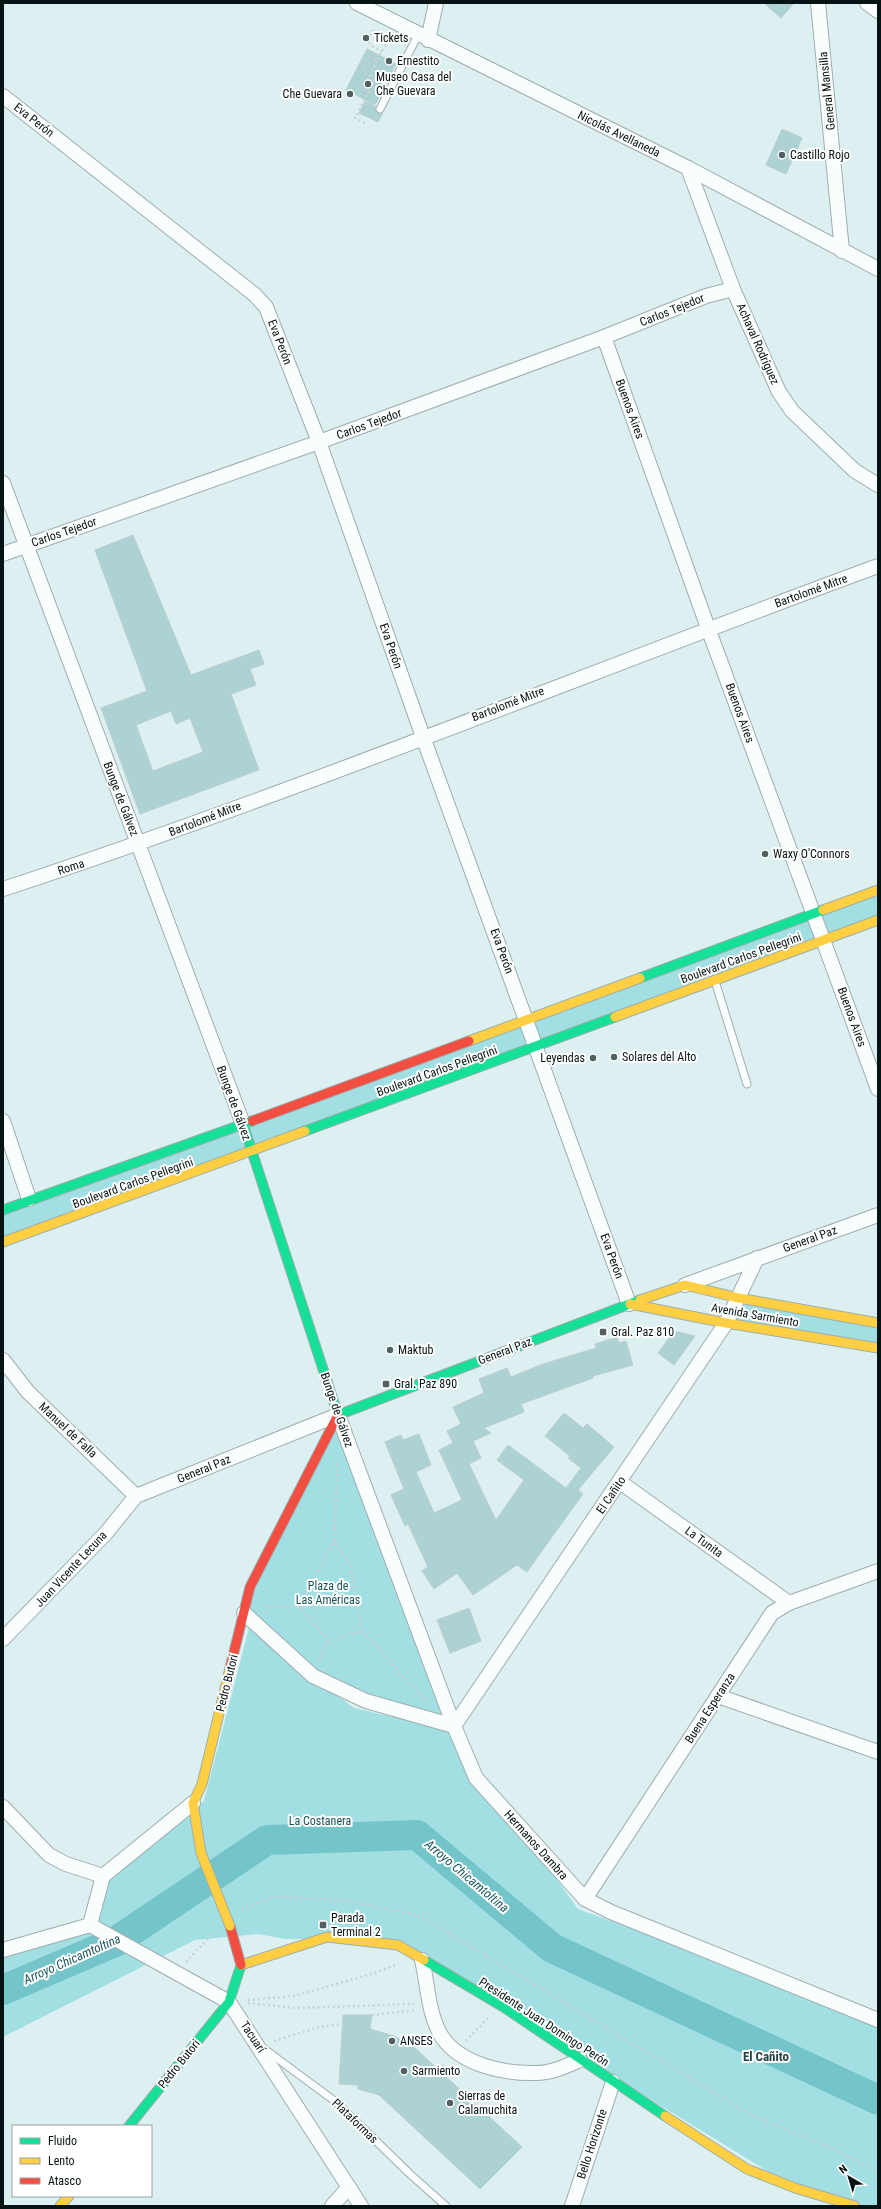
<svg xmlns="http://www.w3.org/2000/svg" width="881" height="2209" font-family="'Roboto Condensed',sans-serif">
  <rect width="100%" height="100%" fill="#dcf0f1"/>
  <!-- green -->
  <g fill="#a2dfe3">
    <polygon points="878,890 878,919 824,940 817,913"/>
    <polygon points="814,914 823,941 3,1242 3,1212"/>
    <polygon points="739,1298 878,1323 878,1348 726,1323"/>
    <polygon points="338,1415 454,1726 313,1676 244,1613"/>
    <polygon points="249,1628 354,1708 449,1730 578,1909 835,2004 878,2017 878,2206 858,2206 795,2188 389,1939 284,1939 259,1934 195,1940 3,2037 3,1949 90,1925 105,1878 204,1801"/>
  </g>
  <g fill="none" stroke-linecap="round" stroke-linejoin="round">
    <!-- river -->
    <polyline stroke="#74c5ca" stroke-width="30" points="3,1990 115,1942 267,1840 417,1835 552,1948 878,2100"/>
  </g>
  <!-- building -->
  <g fill="#add2d4" stroke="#bdcdce" fill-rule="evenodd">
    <polygon points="764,3 794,3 781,18"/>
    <polygon points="367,49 396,64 375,105 346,90"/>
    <polygon points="365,101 376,107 377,113 383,113 378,122 359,113"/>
    <polygon points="782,129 802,138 786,174 766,165"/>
    <path d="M 133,535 L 191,675 L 259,650 L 264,664 L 250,669 L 256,685 L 231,694 L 259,770 L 140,814 L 101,708 L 147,691 L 95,550 ZM 171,711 L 176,724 L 190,718 L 203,752 L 153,771 L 136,725 Z"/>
    <polygon points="674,1331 695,1336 674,1365 658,1353"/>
    <polygon points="617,1337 619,1343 626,1341 633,1365 593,1376 593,1378 521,1404 524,1412 484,1428 491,1433 473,1441 481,1458 469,1464 496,1520 524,1480 497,1460 508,1445 566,1488 581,1468 568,1458 570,1456 545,1436 564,1413 583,1428 587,1424 614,1447 578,1490 583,1494 549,1541 527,1572 517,1565 473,1595 457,1573 434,1589 422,1571 428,1567 408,1524 405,1526 391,1495 404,1489 385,1442 401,1435 403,1440 419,1434 431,1465 416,1472 434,1513 462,1500 439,1450 453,1443 447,1431 461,1424 453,1407 484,1393 479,1379 507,1368 511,1377 543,1364 596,1348 595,1344"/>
    <polygon points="469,1608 481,1641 450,1653 437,1620"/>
    <polygon points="343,2015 372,2015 370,2029 394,2036 414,2047 522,2147 480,2189 379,2095 358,2089 358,2085 339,2084"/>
  </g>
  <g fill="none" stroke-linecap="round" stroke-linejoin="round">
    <!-- lane casing -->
    <g stroke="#9eadae" stroke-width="9">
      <g id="lane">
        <polyline points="380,109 418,35"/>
        <polyline points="715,981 747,1084"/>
        <polyline points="263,2048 336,2102 411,2175 446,2206"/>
      </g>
    </g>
    <!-- street casing -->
    <g stroke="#9eadae" stroke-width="16">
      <g id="street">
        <polyline points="357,3 688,168 878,269"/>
        <polyline points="818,3 842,251"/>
        <polyline points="867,3 878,11"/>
        <polyline points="428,40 436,3"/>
        <polyline points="3,96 255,295 266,307 319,442 423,737 629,1304"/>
        <polyline points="688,168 733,289 779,392 792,411 855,471 878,485"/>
        <polyline points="604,337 708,628 878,1089"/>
        <polyline points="3,483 243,1124"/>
        <polyline points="3,554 319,442 604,337 706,296 733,289"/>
        <path d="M 3,889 C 298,792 586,673 878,566"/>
        <polyline points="3,1121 29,1199"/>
        <polyline points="685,1285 878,1215"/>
        <polyline points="3,1360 28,1392 136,1496"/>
        <polyline points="620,1482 789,1603"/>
        <polyline points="244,1613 313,1676 366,1701 454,1726 476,1778 585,1899 611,1912 878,2020"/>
        <polyline points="3,1639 106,1533 136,1496 338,1415 454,1726"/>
        <polyline points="718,1696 878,1752"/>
        <polyline points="454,1726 726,1323 757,1258"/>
        <polyline points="3,1807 49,1855 66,1864 103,1876"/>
        <polyline points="585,1899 772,1613 789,1603 878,1571"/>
        <polyline points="90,1925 229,2002 361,2206"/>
        <polyline points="90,1925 103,1876 193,1803"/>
        <polyline points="3,1950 90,1925"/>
        <path d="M 422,1960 C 428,1985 428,2015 442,2037 C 461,2065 505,2074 536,2073 C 552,2073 566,2066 580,2060"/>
        <polyline points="332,2206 349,2187"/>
        <polyline points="572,2206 613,2082"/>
      </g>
    </g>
    <!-- fast casing -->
    <g stroke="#9eadae" stroke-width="11">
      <g id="fast">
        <polyline points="640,978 823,910"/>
        <polyline points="243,1124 338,1415"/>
        <polyline points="305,1131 615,1017"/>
        <polyline points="3,1210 252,1121"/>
        <polyline points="338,1415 640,1300"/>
        <polyline points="424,1960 505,2008 665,2116"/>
        <polyline points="129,2126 229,2002 241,1965"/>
      </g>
    </g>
    <!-- slow casing -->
    <g stroke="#9eadae" stroke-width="11">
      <g id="slow">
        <polyline points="823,910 878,890"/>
        <polyline points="615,1017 878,920"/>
        <polyline points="469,1041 640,978"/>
        <polyline points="3,1242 305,1131"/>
        <polyline points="640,1300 685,1285 739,1298 878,1323"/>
        <polyline points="630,1304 726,1323 878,1348"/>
        <polyline points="201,1853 193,1803 202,1784 230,1668"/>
        <polyline points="241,1965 327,1937 398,1945 424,1960"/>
        <polyline points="665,2116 747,2169 795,2188 855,2206"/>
        <polyline points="60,2206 69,2196"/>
      </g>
    </g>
    <!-- jam casing -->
    <g stroke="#9eadae" stroke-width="11">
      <g id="jam">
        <polyline points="252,1121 469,1041"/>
        <polyline points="230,1668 250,1587 338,1415"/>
        <polyline points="230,1926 241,1965"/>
      </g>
    </g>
    <!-- path -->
    <g stroke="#ccd1d2" stroke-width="2.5" stroke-dasharray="2 3" stroke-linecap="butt">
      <polyline points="370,36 374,28"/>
      <polyline points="369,42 371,45 382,52"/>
      <polyline points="370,76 377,61"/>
      <polyline points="359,87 371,94"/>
      <polyline points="365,123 355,118 375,79 363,72 370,57 377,61 391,35"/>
      <polyline points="334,1541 350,1564 362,1631 328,1640 299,1607 334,1541 338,1460"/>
      <polyline points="264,1613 267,1606 299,1607"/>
      <polyline points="362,1631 427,1702"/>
      <polyline points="319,1662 328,1640"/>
      <polyline points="242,1909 273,1897 344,1900 420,1916 755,2117 820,2143 878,2171"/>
      <polyline points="186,1962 214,1932"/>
      <polyline points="248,2000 294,1996 375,1973 398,1964"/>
      <polyline points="248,2003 298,2008 414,2004"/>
      <polyline points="372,2015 417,2010"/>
      <polyline points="274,2041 320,2027 342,2024"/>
      <polyline points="466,2041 488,2018"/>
      <polyline points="439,2070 446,2062"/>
    </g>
    <!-- lane -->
    <use href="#lane" stroke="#fafdfd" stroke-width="7"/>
    <!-- street -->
    <use href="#street" stroke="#fafdfd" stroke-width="14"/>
    <!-- fast -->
    <use href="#fast" stroke="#16e098" stroke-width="9"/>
    <!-- slow -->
    <use href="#slow" stroke="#ffcf43" stroke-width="9"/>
    <!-- jam -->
    <use href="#jam" stroke="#f24e42" stroke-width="9"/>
    <!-- slow-bridge casing -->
    <g stroke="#9eadae" stroke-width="11" stroke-linecap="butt">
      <polyline id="slow-bridge" points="201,1853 230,1926"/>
    </g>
    <!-- slow-bridge -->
    <use href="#slow-bridge" stroke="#ffcf43" stroke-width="9"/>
  </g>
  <!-- markers -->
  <g fill="#516061" stroke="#fff" stroke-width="1.5">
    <circle cx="366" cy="38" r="4"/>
    <circle cx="389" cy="61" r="4"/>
    <circle cx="368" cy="84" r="4"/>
    <circle cx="350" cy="94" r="4"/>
    <circle cx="782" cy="155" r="4"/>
    <circle cx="765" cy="854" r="4"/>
    <circle cx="614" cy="1057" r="4"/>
    <circle cx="593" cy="1058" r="4"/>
    <rect x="599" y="1328" width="8" height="8" rx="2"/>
    <circle cx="390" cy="1350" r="4"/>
    <rect x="382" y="1380" width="8" height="8" rx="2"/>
    <rect x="319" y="1921" width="8" height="8" rx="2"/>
    <circle cx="392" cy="2041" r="4"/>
    <circle cx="404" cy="2071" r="4"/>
    <circle cx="450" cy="2103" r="4"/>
  </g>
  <g text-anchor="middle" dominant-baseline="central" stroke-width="4" stroke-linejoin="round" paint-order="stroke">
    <!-- poi labels -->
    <g font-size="12" fill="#061314" stroke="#fff" text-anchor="start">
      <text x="374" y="38">Tickets</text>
      <text x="397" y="61">Ernestito</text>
      <text x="376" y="77">Museo Casa del<tspan x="376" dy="14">Che Guevara</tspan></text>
      <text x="342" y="94" text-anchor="end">Che Guevara</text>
      <text x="790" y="155">Castillo Rojo</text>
      <text x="773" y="854">Waxy O'Connors</text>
      <text x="622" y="1057">Solares del Alto</text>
      <text x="585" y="1058" text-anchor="end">Leyendas</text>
      <text x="611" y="1332">Gral. Paz 810</text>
      <text x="398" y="1350">Maktub</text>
      <text x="394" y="1384">Gral. Paz 890</text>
      <text x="331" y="1918">Parada<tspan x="331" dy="14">Terminal 2</tspan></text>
      <text x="400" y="2041">ANSES</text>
      <text x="412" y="2071">Sarmiento</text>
      <text x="458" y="2096">Sierras de<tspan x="458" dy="14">Calamuchita</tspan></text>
    </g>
    <!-- street labels -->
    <g font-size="12" fill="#061314" stroke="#fff">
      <text transform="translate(827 91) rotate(-96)">General Mansilla</text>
      <text transform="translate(34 120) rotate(38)">Eva Perón</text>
      <text transform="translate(619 134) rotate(26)">Nicolás Avellaneda</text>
      <text transform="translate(672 310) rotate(-22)">Carlos Tejedor</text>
      <text transform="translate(280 342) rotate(69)">Eva Perón</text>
      <text transform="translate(758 344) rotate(66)">Achaval Rodríguez</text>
      <text transform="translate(630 409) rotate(70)">Buenos Aires</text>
      <text transform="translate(369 424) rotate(-20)">Carlos Tejedor</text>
      <text transform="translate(64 532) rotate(-19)">Carlos Tejedor</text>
      <text transform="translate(811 591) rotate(-20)">Bartolomé Mitre</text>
      <text transform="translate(391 646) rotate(71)">Eva Perón</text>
      <text transform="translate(508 704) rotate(-21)">Bartolomé Mitre</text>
      <text transform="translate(740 713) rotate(70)">Buenos Aires</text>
      <text transform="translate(121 799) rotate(69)">Bunge de Gálvez</text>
      <text transform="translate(205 819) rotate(-21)">Bartolomé Mitre</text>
      <text transform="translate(71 867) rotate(-18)">Roma</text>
      <text transform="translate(502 951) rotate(70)">Eva Perón</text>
      <text transform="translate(741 958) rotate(-20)">Boulevard Carlos Pellegrini</text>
      <text transform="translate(852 1017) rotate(70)">Buenos Aires</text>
      <text transform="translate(437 1071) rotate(-20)">Boulevard Carlos Pellegrini</text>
      <text transform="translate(234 1103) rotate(70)">Bunge de Gálvez</text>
      <text transform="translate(133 1183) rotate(-20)">Boulevard Carlos Pellegrini</text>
      <text transform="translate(810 1239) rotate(-20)">General Paz</text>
      <text transform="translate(612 1256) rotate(70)">Eva Perón</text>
      <text transform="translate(755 1315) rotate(10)">Avenida Sarmiento</text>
      <text transform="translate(505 1351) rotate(-21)">General Paz</text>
      <text transform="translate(337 1410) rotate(71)">Bunge de Gálvez</text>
      <text transform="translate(68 1430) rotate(43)">Manuel de Falla</text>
      <text transform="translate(204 1469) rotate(-22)">General Paz</text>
      <text transform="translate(611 1495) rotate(-56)">El Cañito</text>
      <text transform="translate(704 1542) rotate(36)">La Tunita</text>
      <text transform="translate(71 1569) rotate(-47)">Juan Vicente Lecuna</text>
      <text transform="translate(227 1683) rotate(-76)">Pedro Butori</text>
      <text transform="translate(710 1708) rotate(-57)">Buena Esperanza</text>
      <text transform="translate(536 1845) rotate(48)">Hermanos Dambra</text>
      <text transform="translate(544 2022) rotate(33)">Presidente Juan Domingo Perón</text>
      <text transform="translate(253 2037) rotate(56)">Tacuarí</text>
      <text transform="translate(179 2064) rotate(-51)">Pedro Butori</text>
      <text transform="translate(355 2121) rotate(44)">Plataformas</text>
      <text transform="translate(592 2144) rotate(-72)">Bello Horizonte</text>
    </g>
    <!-- park labels -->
    <g font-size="12" fill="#155356" stroke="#fff">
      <text x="328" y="1586">Plaza de<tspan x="328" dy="14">Las Américas</tspan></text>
      <text x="320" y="1821">La Costanera</text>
    </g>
    <!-- water labels -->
    <g font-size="13" font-style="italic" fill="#1b585b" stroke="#fff">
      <text transform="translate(467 1876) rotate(40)">Arroyo Chicamtoltina</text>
      <text transform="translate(72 1959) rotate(-24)">Arroyo Chicamtoltina</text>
    </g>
    <!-- neighbourhood labels -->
    <g font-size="13" font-weight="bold" fill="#234445" stroke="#fff">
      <text x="766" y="2056">El Cañito</text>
    </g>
  </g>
  <!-- border -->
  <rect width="881" height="2209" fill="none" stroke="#061314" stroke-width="8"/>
  <!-- legend -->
  <rect x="12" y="2125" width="140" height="72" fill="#ffffff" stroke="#9ba1a1"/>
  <rect x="20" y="2138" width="20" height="6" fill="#16e098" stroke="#9ba1a1"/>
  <text x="48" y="2145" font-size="12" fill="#061314">Fluido</text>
  <rect x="20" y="2158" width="20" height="6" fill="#ffcf43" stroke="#9ba1a1"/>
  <text x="48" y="2165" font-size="12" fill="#061314">Lento</text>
  <rect x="20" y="2178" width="20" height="6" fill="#f24e42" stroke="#9ba1a1"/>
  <text x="48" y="2185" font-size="12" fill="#061314">Atasco</text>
  <!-- north arrow -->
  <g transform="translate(849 2177) rotate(322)" stroke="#ffffff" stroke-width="3" paint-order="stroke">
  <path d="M0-3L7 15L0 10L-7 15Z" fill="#061314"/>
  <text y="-6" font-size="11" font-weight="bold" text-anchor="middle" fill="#061314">N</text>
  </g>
</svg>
